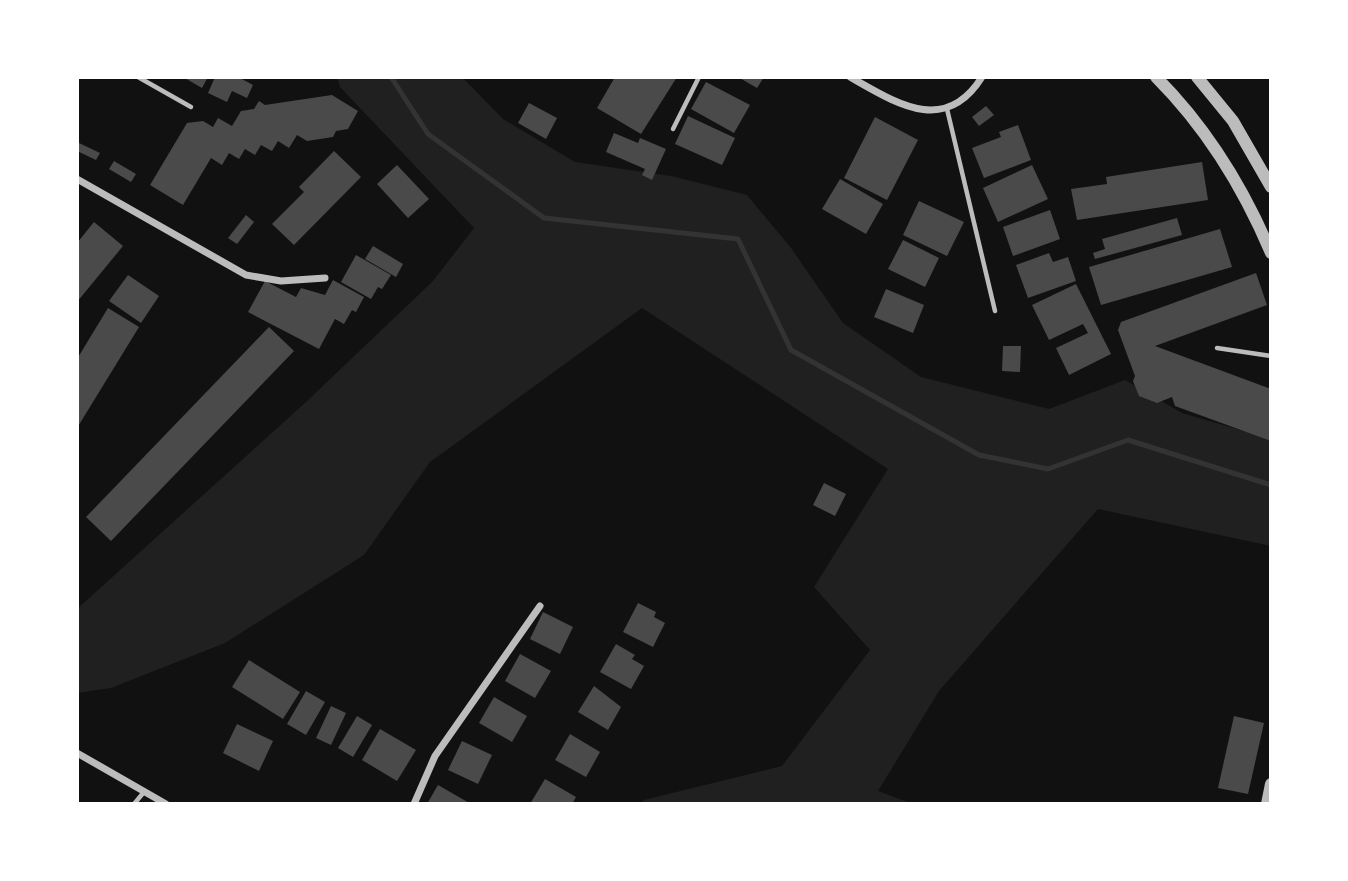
<svg xmlns="http://www.w3.org/2000/svg" width="1348" height="881" font-family="'Fira Sans Condensed',sans-serif">
  <rect width="100%" height="100%" fill="#111"/>
  <!-- green -->
  <polygon fill="#202020" points="337,77 462,77 503,119 575,162 671,176 747,195 791,248 843,323 921,377 1049,409 1125,380 1182,413 1271,439 1271,546 1098,509 939,691 878,791 913,804 641,804 644,800 782,766 870,650 814,587 888,469 642,308 430,462 364,555 225,643 111,688 77,693 77,609 306,402 433,281 474,228 340,87"/>
  <g fill="none" stroke-linecap="round" stroke-linejoin="round">
    <!-- stream -->
    <polyline stroke="#333" stroke-width="5" points="391,77 428,134 544,218 738,239 791,350 979,455 1048,469 1128,440 1271,485"/>
  </g>
  <!-- building -->
  <g fill="#4a4a4a">
    <polygon points="183,77 208,77 202,88"/>
    <polygon points="215,77 238,77 253,85 247,98 232,91 227,102 208,93"/>
    <polygon points="615,77 677,77 641,134 597,108"/>
    <polygon points="738,77 764,77 757,88"/>
    <polygon points="706,82 750,105 734,133 691,109"/>
    <polygon points="332,95 358,111 348,129 336,131 333,137 307,141 297,135 289,148 278,141 272,151 261,145 255,155 245,149 239,159 229,153 222,165 211,158 183,205 150,185 187,123 203,121 213,127 218,118 232,126 241,111 254,109 259,101 265,105"/>
    <polygon points="529,103 557,118 546,139 518,123"/>
    <polygon points="986,106 994,115 979,126 972,117"/>
    <polygon points="688,116 735,138 722,165 675,144"/>
    <polygon points="875,117 918,140 887,200 844,178"/>
    <polygon points="1018,125 1031,160 984,178 972,148 1001,137 999,132"/>
    <polygon points="614,133 638,143 640,138 666,149 652,180 642,175 645,169 606,152"/>
    <polygon points="79,143 100,153 96,160 77,151"/>
    <polygon points="334,151 361,177 294,245 272,224 304,192 299,187"/>
    <polygon points="114,161 136,174 131,182 109,169"/>
    <polygon points="1202,162 1208,200 1077,220 1071,189 1107,184 1106,177"/>
    <polygon points="397,165 429,199 408,218 377,184"/>
    <polygon points="1032,165 1048,199 998,222 983,188"/>
    <polygon points="840,179 883,204 866,234 822,209"/>
    <polygon points="919,201 964,222 947,256 903,235"/>
    <polygon points="1050,210 1060,239 1013,256 1003,227"/>
    <polygon points="246,215 254,222 237,244 228,238"/>
    <polygon points="1177,218 1182,235 1095,259 1093,253 1105,249 1102,239"/>
    <polygon points="94,222 123,246 77,302 77,243"/>
    <polygon points="1220,229 1232,267 1101,305 1089,267"/>
    <polygon points="903,240 939,258 925,287 888,269"/>
    <polygon points="373,246 403,264 396,277 365,259"/>
    <polygon points="1049,253 1053,262 1068,257 1076,281 1028,298 1016,265"/>
    <polygon points="356,255 391,275 382,289 378,287 371,299 341,282"/>
    <polygon points="1256,273 1267,305 1155,346 1271,389 1271,441 1175,406 1172,397 1157,403 1139,396 1133,381 1135,376 1118,330 1121,322"/>
    <polygon points="128,275 159,296 141,323 109,301"/>
    <polygon points="333,280 364,297 356,312 352,310 344,324 335,319 319,349 248,312 265,281 296,297 301,288 325,295"/>
    <polygon points="1076,284 1111,354 1069,375 1056,348 1088,333 1083,324 1049,340 1032,305"/>
    <polygon points="886,289 924,305 913,333 874,317"/>
    <polygon points="108,308 139,327 77,428 77,359"/>
    <polygon points="269,327 294,351 111,541 86,517"/>
    <polygon points="1003,346 1021,346 1020,372 1002,371"/>
    <polygon points="824,483 846,494 835,516 813,505"/>
    <polygon points="638,603 656,612 654,617 665,623 653,647 623,632"/>
    <polygon points="543,612 573,627 560,654 530,639"/>
    <polygon points="616,644 635,655 632,659 644,666 631,689 600,672"/>
    <polygon points="520,654 551,671 535,698 505,681"/>
    <polygon points="249,660 300,692 283,719 232,687"/>
    <polygon points="594,686 621,707 608,730 578,712"/>
    <polygon points="306,691 325,702 306,735 287,724"/>
    <polygon points="494,697 527,716 512,742 479,723"/>
    <polygon points="331,706 346,713 331,745 316,738"/>
    <polygon points="357,716 372,725 353,757 338,748"/>
    <polygon points="1234,716 1264,723 1248,794 1218,788"/>
    <polygon points="237,724 273,741 259,771 223,753"/>
    <polygon points="380,729 416,750 397,781 362,760"/>
    <polygon points="570,734 600,752 586,777 555,760"/>
    <polygon points="462,741 492,755 478,784 448,770"/>
    <polygon points="545,779 576,797 572,804 530,804"/>
    <polygon points="438,785 471,804 427,804"/>
  </g>
  <g fill="none" stroke-linecap="round" stroke-linejoin="round">
    <!-- service -->
    <g stroke="#bcbcbc" stroke-width="4.5">
      <polyline points="138,77 191,107"/>
      <polyline points="947,109 995,311"/>
      <polyline points="673,129 699,77"/>
      <polyline points="1217,348 1271,356"/>
      <polyline points="134,804 144,792"/>
    </g>
    <!-- minor -->
    <g stroke="#bcbcbc" stroke-width="7">
      <path d="M 850,77 C 896,103 945,136 982,77"/>
      <polyline points="77,179 246,275 281,281 325,278"/>
      <polyline points="77,753 166,804"/>
      <polyline points="414,804 435,756 540,606"/>
    </g>
    <!-- tertiary -->
    <g stroke="#bcbcbc" stroke-width="12">
      <path d="M 1156,77 C 1206,127 1244,189 1271,253"/>
      <polyline points="1197,77 1233,121 1271,187"/>
      <polyline points="1267,804 1271,784"/>
    </g>
  </g>
  <!-- border -->
  <rect width="1348" height="881" fill="none" stroke="#ffffff" stroke-width="158"/>
</svg>
